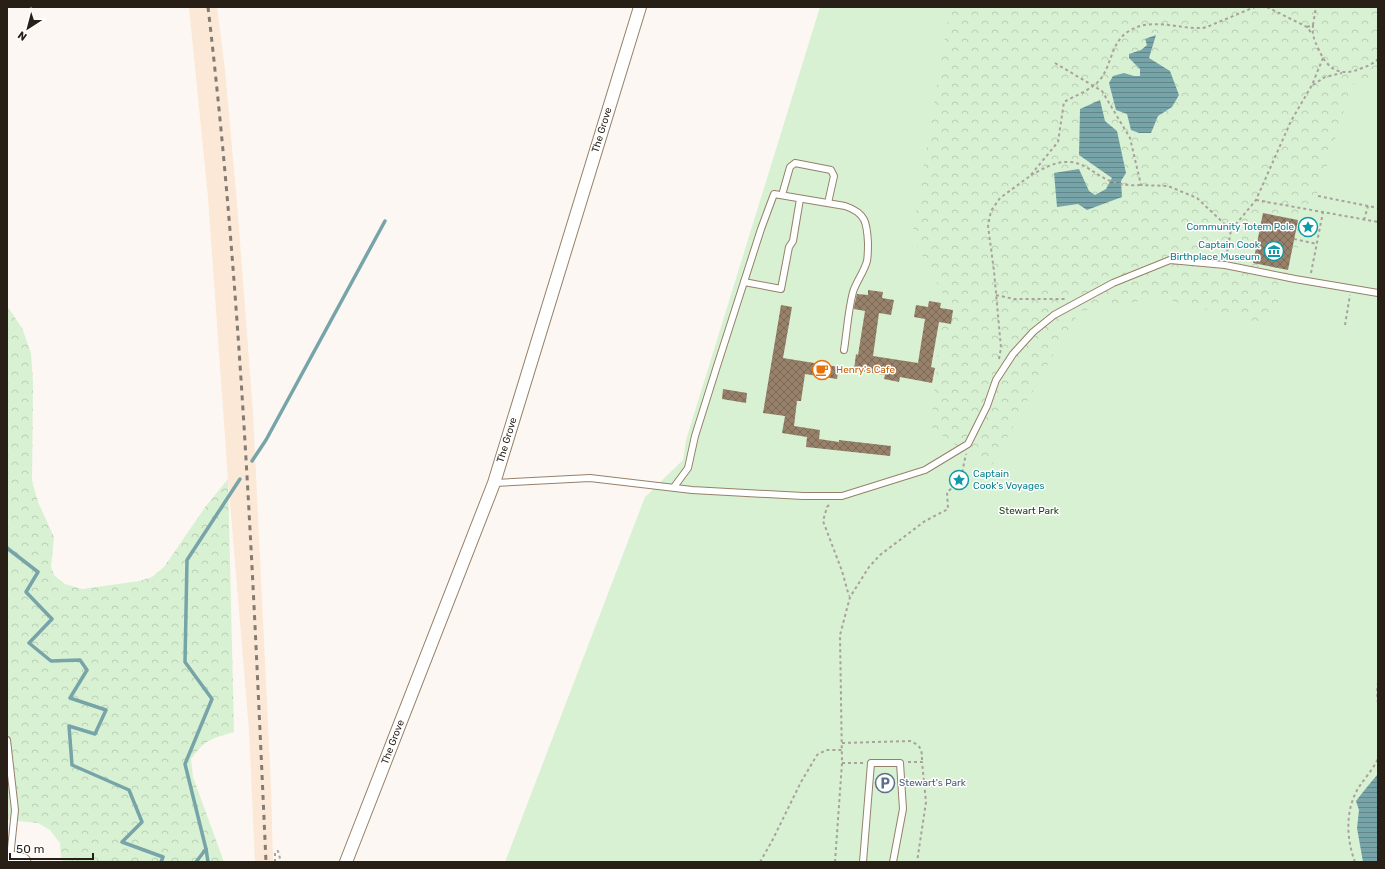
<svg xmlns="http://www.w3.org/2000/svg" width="1385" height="869" font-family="Rubik,sans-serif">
  <defs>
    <pattern id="forest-crowns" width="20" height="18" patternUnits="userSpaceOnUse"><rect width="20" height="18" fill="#d8f1d3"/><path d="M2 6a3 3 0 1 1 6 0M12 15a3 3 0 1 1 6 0" fill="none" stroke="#b9ceb4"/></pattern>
    <pattern id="water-rules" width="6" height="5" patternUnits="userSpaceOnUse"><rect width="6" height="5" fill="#77a4a8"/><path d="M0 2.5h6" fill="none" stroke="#628588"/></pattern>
    <pattern id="building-cross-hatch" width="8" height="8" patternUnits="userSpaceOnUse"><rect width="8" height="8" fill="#97816a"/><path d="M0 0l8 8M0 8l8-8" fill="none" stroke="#7b6956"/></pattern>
  </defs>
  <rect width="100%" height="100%" fill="#fcf7f2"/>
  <!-- built -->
  <polygon fill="#fbe8d6" points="189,7 217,7 225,70 237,203 253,413 271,787 273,862 255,862 249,730 228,479 208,197"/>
  <!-- green -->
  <polygon fill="#d8f1d3" points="820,7 1378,7 1378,862 505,862 645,497 683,460 686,440"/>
  <!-- forest -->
  <g fill="url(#forest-crowns)" fill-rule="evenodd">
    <path d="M 950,7 L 1378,7 L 1378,78 L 1351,85 L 1329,161 L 1270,325 L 1159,298 L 1080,311 L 1053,355 L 989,470 L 931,427 L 943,294 L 912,237 ZM 1147,45 L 1149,58 L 1170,71 L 1172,107 L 1158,116 L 1151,133 L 1127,114 L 1124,73 L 1134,76 L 1140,76 L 1140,69 L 1129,58 ZM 1105,121 L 1117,132 L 1126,173 L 1121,181 L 1122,197 L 1087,210 L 1078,204 L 1089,191 L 1095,195 L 1106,189 L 1112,178 Z"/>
    <path d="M 7,306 L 22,328 L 31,353 L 33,382 L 32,481 L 38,502 L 54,537 L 51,567 L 54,575 L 65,584 L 82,589 L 140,581 L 152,577 L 164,567 L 206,506 L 228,479 L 234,732 C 211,739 206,739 191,759 L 193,777 L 224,862 L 67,862 L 61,860 L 60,843 L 50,830 L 38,823 L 7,820 Z"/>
  </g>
  <!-- water -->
  <g fill="url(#water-rules)">
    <polygon points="1156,35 1149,58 1170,71 1179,95 1172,107 1158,116 1151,133 1139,133 1131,130 1127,114 1116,110 1109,83 1113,76 1124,73 1134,76 1140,76 1140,69 1129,58 1129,54 1141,50 1147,45 1145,39"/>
    <polygon points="1100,100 1105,121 1117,131 1126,173 1121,181 1122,197 1087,210 1078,204 1057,207 1054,173 1079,169 1089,191 1095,195 1106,189 1112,178 1079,155 1080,109"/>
    <path d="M 1378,774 L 1378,862 L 1363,862 L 1357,828 L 1359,810 L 1356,801 C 1363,792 1370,783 1378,774 Z"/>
  </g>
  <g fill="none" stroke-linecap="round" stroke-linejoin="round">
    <!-- stream -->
    <g stroke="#77a4a8" stroke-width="3.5">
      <polyline points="252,461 266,440 385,221"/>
      <polyline points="7,548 38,572 26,592 52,619 29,643 51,661 80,660 87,670 70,698 106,710 95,734 69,726 72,765 129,790 142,822 122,842 163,857 161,862"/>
      <polyline points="206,849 185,764 212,699 185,662 187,560 240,479"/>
      <polyline points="196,862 206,849 208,862"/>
    </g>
  </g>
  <!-- building -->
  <g fill="url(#building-cross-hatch)">
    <polygon points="1263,213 1298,220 1288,270 1253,263"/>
    <polygon points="868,290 883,292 882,298 894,300 891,315 879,313 873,356 918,363 925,319 914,317 916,305 928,307 929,301 941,303 940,308 953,310 951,324 939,322 931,367 935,368 932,383 900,377 899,382 884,379 885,375 854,370 856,354 858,355 865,311 854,309 854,307 857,294 868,295"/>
    <polygon points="781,305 792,307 783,358 839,367 837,379 805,374 801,401 797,401 794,426 820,430 819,439 839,442 839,440 891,446 890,456 806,447 807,437 782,433 785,416 763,413"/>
    <polygon points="723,389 747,393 746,403 722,399"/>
  </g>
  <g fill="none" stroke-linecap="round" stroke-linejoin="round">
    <!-- lane casing -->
    <g stroke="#968069" stroke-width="8">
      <g id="lane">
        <polyline points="782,195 790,167 795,163 831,170 834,176 828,203"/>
        <polyline points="744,282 781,289 789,247 793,241 800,199"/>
        <polyline points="494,483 590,478 692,490 803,496 842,496 925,470 968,444 987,406 996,380 1013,354 1033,332 1054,315 1113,283 1170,260 1225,265 1295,279 1378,293"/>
        <path d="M 674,487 L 688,468 L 695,436 L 717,366 L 761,229 L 774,194 L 845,206 C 866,213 867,223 868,243 C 868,249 868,256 867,261 C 864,272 856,282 853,292 C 848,311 847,331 844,350"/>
        <polyline points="7,740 15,810 10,858"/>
        <polyline points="863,862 871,763 900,763 903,809 893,862"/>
      </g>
    </g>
    <!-- street casing -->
    <g stroke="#968069" stroke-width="14">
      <polyline id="street" points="346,862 494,483 640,7"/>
    </g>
    <!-- secondary casing -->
    <g stroke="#968069" stroke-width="19">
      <polyline id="secondary" points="7,859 22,862"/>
    </g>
    <!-- path -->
    <g stroke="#a9a29c" stroke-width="2" stroke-dasharray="3 3" stroke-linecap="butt">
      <polyline points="1267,7 1307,27 1312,34"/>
      <polyline points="1313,25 1316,7"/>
      <path d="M 1307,27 L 1313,25 C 1312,35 1314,39 1318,48 C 1327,69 1340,78 1362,68 C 1368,66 1373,64 1378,59"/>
      <polyline points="1055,63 1102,91 1130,138 1141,185 1168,186 1197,198 1231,230 1256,200 1291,121 1312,85 1323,58"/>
      <polyline points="1313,85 1325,77 1342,73"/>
      <path d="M 1031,175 C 1043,169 1055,161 1069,162 C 1084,162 1094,174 1108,180 C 1118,184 1130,186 1141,185"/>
      <polyline points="1318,196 1378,208"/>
      <polyline points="1256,200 1378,222"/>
      <polyline points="1364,220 1368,206"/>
      <polyline points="1294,239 1317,244"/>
      <polyline points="1226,258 1231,230"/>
      <polyline points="1311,273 1323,212"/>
      <polyline points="996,295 1014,299 1065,299"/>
      <polyline points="1345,325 1350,295"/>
      <path d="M 999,359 L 1001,348 L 994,271 L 988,226 L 991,211 L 1000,198 L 1030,176 L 1058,142 L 1064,102 C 1076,95 1094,89 1102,77 C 1112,62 1112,41 1129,31 C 1151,17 1178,29 1201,28 C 1206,28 1211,25 1216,23 C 1229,18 1242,12 1255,7"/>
      <polyline points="829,505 827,507 823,521 842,571 849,596"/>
      <polyline points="1378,682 1377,692 1378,704"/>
      <path d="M 842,743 L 910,741 C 922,746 922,750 922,762"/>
      <polyline points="908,762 922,762 926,802 917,862"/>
      <polyline points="842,763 864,763"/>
      <polyline points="275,862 275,852 278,851 281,862"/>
      <polyline points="760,862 772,841 801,782 817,755 826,750 842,750"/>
      <polyline points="835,862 842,763 840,635 850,597 869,567 880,555 925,521 948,509 947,492 960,482 966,454"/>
      <path d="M 1355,862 C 1346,838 1345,809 1359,787 C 1365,778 1373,769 1378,759"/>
    </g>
    <!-- lane -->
    <use href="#lane" stroke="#fff" stroke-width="6"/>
    <!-- street -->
    <use href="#street" stroke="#fff" stroke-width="12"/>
    <!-- secondary -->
    <use href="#secondary" stroke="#fff" stroke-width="17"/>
    <!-- rail -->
    <path stroke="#837c75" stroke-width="3" stroke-dasharray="5 5" stroke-linecap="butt" d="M 208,7 C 241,291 253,577 266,862"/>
  </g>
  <!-- icons -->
  <defs>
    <g id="sight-ring" transform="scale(1)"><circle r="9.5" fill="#fff" stroke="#0f9aa8" stroke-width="1.5"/><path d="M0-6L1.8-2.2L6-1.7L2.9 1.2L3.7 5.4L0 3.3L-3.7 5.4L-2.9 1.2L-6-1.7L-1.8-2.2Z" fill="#0f9aa8"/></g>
    <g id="museum-ring" transform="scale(1)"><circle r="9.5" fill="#fff" stroke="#0f9aa8" stroke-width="1.5"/><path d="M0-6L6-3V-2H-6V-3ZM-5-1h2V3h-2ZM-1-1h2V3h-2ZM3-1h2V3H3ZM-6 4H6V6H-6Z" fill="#0f9aa8"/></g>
    <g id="cafe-ring" transform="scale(1)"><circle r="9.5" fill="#fff" stroke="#e8710a" stroke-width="1.5"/><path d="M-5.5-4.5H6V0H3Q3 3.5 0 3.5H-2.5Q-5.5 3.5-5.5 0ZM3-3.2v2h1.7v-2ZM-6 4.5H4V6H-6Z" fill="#e8710a"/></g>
    <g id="parking-ring" transform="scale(1)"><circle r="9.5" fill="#fff" stroke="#5c6f8a" stroke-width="1.5"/><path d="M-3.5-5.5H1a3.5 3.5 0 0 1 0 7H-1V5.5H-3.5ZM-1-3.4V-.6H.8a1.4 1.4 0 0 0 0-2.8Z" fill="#5c6f8a"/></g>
  </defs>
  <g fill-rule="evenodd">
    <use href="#sight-ring" x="1308" y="227"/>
    <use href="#museum-ring" x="1274" y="251"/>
    <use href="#cafe-ring" x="822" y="370"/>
    <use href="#sight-ring" x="959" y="480"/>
    <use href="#parking-ring" x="885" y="783"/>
  </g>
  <g text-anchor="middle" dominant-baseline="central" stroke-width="3" stroke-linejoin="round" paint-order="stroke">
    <!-- street labels -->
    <g font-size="10" fill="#281f16" stroke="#fff">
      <text transform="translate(602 130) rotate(-73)">The Grove</text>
      <text transform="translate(507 440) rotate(-73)">The Grove</text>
      <text transform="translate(393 742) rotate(-69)">The Grove</text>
    </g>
    <!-- culture labels -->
    <g font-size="10" fill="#0d838f" stroke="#fff" text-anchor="end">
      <text x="1294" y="227">Community Totem Pole</text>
      <text x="1260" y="245">Captain Cook<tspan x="1260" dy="12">Birthplace Museum</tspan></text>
      <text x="973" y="474" text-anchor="start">Captain<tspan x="973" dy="12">Cook's Voyages</tspan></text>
    </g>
    <!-- food labels -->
    <g font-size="10" fill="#c56008" stroke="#fff" text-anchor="start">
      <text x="836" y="370">Henry's Cafe</text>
    </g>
    <!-- park labels -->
    <g font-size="10" fill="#204219" stroke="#fff">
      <text x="1029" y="511">Stewart Park</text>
    </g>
    <!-- service labels -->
    <g font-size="10" fill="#4e5e75" stroke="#fff" text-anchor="start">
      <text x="899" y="783">Stewart's Park</text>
    </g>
  </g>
  <!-- border -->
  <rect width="1385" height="869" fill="none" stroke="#281f16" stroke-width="16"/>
  <!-- north arrow -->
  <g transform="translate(28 28) rotate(216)" stroke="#ffffff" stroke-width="3" paint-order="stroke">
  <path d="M0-3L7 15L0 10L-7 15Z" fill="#281f16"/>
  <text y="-6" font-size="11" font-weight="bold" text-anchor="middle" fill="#281f16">N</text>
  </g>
  <!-- scale -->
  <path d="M10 853v6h83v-6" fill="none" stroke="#281f16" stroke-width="2"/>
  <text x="16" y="853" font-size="12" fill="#281f16" stroke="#ffffff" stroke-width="3" paint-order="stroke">50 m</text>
</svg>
